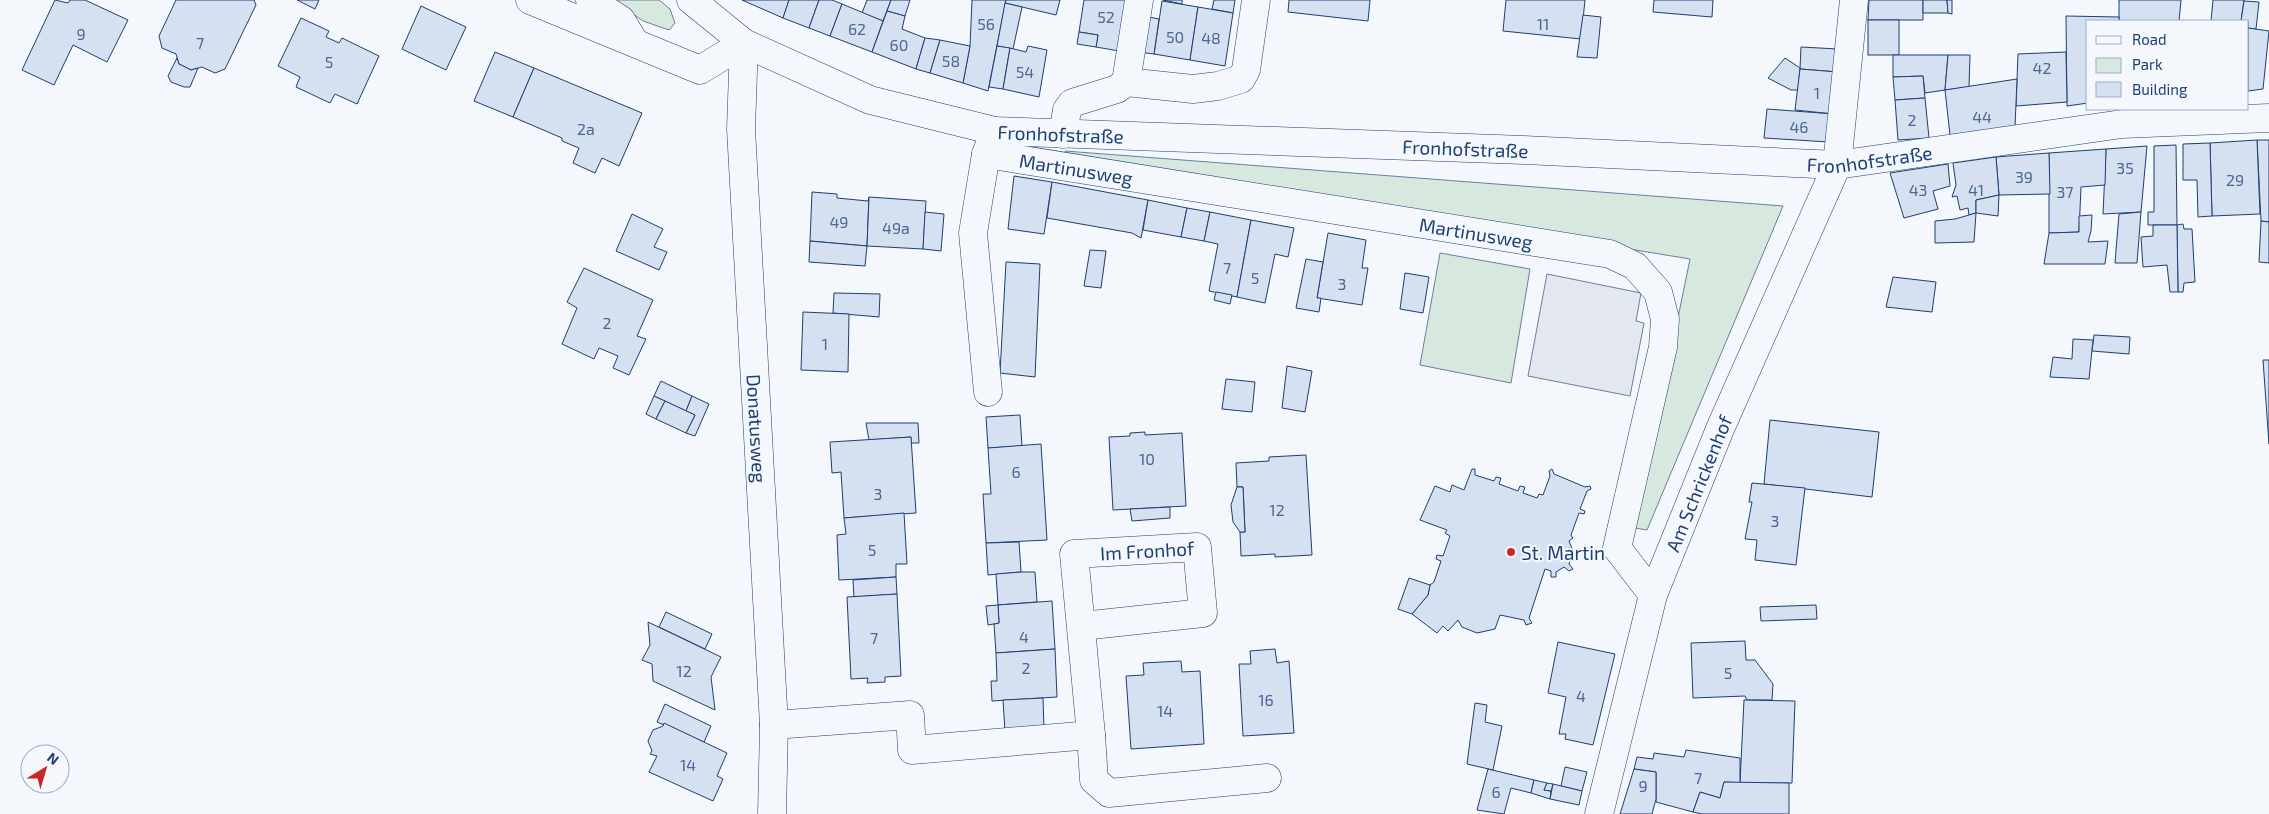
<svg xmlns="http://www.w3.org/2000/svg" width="2269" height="814" font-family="'Exo 2',sans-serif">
  <rect width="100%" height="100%" fill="#f4f7fb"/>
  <!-- green -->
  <g fill="#d7e8df" stroke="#687fa3">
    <polygon points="614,0 659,0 670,9 675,23 669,30 643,21"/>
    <polygon points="1065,151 1783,206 1647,530 1635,528 1690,259 1380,208 1069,163"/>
    <polygon points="1440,253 1530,269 1511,383 1420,365"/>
  </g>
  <!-- parking -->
  <polygon fill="#e3e8f0" stroke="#687fa3" points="1547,274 1641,293 1636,321 1644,323 1630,396 1528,376"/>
  <!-- building -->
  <g fill="#d5e0f0" stroke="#1d3f73">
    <polygon points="55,0 68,3 70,0 85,0 128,20 107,62 73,45 54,85 22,70"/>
    <polygon points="176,0 254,0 256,5 225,69 215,73 202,67 191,70 179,64 176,54 162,48 159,36"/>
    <polygon points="297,0 319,0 315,9"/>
    <polygon points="742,0 789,0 783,18"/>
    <polygon points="789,0 819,0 809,28 783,18"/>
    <polygon points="819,0 832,0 842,4 830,36 809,28"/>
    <polygon points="867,0 891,0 883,21 862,13"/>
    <polygon points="891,0 910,0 905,16 887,11"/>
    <polygon points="972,0 1006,0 988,91 963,83 970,46"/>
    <polygon points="1006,0 1060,0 1056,15 1005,3"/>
    <polygon points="1084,0 1133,0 1125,52 1096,47 1098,35 1079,32"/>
    <polygon points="1163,0 1182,0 1182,4"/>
    <polygon points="1214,0 1235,0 1233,13 1212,9"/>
    <polygon points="1289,0 1370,0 1368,21 1288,12"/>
    <polygon points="1506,0 1585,0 1581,39 1503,31"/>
    <polygon points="1654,0 1713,0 1712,17 1653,12"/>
    <polygon points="1869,0 1923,0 1923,20 1868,20"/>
    <polygon points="1923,0 1947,0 1948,13 1923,13"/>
    <polygon points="1947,0 1952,0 1952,14 1948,13"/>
    <polygon points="2119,0 2181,0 2179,21 2119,21"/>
    <polygon points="2213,0 2244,0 2241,21 2211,21"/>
    <polygon points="1162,1 1198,7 1190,60 1154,54"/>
    <polygon points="2244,1 2259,2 2256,29 2248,28 2248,21 2241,21"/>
    <polygon points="1005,3 1022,7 1013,49 997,46"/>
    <polygon points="842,4 883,21 872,52 830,36"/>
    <polygon points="421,6 466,27 446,70 402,49"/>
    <polygon points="1198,7 1233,13 1225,66 1190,60"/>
    <polygon points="887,11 905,16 902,29 925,38 916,69 872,52"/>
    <polygon points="1583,15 1601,17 1597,58 1577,57"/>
    <polygon points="1144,16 1159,19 1154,54 1138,52"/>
    <polygon points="2066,16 2119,17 2119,21 2088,21 2088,103 2067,106"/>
    <polygon points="301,18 329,31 326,37 339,43 342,38 379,56 357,104 335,94 330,103 296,87 300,77 278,66"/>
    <rect x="1868" y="20" width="31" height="35"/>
    <polygon points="2248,28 2269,31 2263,89 2248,91"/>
    <polygon points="1079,32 1098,35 1096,47 1077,44"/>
    <polygon points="925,38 940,40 930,73 916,69"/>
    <polygon points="940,40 970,46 963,83 930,73"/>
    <polygon points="997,46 1010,48 1003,89 989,87"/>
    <polygon points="1028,46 1047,50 1039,97 1003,89 1010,48 1026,52"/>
    <polygon points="1801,47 1838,49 1838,72 1800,69"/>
    <polygon points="495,52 534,68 513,117 474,101"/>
    <polygon points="2066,52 2067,102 2016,106 2018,54"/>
    <polygon points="1893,55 1948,55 1945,90 1925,93 1923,76 1893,77"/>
    <polygon points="1948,55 1970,55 1969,87 1945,90"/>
    <polygon points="177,58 179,64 191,70 198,68 190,87 184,87 171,82 168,76"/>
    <polygon points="1785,58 1800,68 1798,90 1791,90 1768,78"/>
    <polygon points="534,68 642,113 619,166 602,158 595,173 573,163 579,148 562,141 562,138 513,117"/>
    <polygon points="1800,69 1838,72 1834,114 1795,110"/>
    <polygon points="1923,76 1925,98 1895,100 1893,77"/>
    <polygon points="2017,79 2015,127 1950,135 1945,90"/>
    <polygon points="1925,98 1929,138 1898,140 1895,100"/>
    <polygon points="1767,109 1834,114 1829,142 1764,138"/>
    <polygon points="2257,140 2269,140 2269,222 2261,221"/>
    <polygon points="2257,140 2260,214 2212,216 2210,143"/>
    <polygon points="2210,143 2212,216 2198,217 2197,180 2183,180 2183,144"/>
    <polygon points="2176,145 2177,225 2148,225 2148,212 2154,212 2154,146"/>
    <polygon points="2147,146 2141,212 2103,214 2106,149"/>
    <polygon points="2106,149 2105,185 2081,187 2079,232 2049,233 2049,153"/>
    <polygon points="2049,153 2050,194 1999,195 1996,157"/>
    <polygon points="1996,157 1999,195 1976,200 1976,213 1969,215 1968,208 1960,210 1957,196 1952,197 1956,185 1953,163"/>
    <polygon points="1948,164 1950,186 1933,191 1938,209 1904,218 1890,173"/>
    <polygon points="1014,176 1052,182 1044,234 1008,229"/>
    <polygon points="1052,182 1148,200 1141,238 1132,233 1047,218"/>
    <polygon points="812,192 837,194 837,198 868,201 869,197 867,246 810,241"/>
    <polygon points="1999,195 1998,216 1976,213 1976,200"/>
    <polygon points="869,197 926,201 923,249 867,246"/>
    <polygon points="1148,200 1187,208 1181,237 1143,230"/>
    <polygon points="1187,208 1210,212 1204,241 1181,237"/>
    <polygon points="925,212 944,214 941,251 923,249"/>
    <polygon points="1210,212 1251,220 1237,297 1209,291 1218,244 1204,241"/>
    <polygon points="2141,212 2137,263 2115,263 2119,214"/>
    <polygon points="1976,213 1974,242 1935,243 1935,221 1955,219"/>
    <polygon points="632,214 663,229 654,247 667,252 659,270 616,251"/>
    <polygon points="2092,215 2091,231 2088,242 2108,241 2105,264 2044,264 2049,233 2079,232 2079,216"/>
    <polygon points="1251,220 1294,228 1288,257 1275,254 1265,303 1237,297"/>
    <polygon points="2261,221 2269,222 2269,263 2259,262"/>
    <polygon points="2183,224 2184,229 2192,229 2195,282 2184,283 2183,292 2178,292 2177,225"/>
    <polygon points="2153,225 2177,225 2178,292 2170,292 2167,265 2143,267 2141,237 2153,236"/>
    <polygon points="1328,233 1366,240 1362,268 1368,268 1362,305 1317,298"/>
    <polygon points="810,241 867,246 865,266 809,262"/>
    <polygon points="1090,250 1106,251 1101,288 1084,286"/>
    <polygon points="1306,259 1323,262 1317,298 1321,298 1319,312 1296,308"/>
    <polygon points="1006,262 1040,264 1035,377 1000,373"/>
    <polygon points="584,268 653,300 637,336 646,339 629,375 613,368 618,356 599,348 594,359 562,344 577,308 567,302"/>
    <polygon points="1405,273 1429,277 1423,313 1400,309"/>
    <polygon points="1893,277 1936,282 1932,312 1886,307"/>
    <polygon points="1216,292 1232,295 1230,304 1214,300"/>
    <polygon points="834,293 880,294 879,317 833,313"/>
    <polygon points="803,312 849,314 848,372 801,370"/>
    <polygon points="2094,335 2130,337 2129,354 2092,351"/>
    <polygon points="2073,339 2093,340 2089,379 2050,377 2053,357 2072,359"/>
    <polygon points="2263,360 2269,360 2269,444"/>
    <polygon points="1287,366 1312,371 1305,412 1282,408"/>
    <polygon points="1226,379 1255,382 1252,412 1222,409"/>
    <polygon points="661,381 692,396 686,411 654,396"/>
    <polygon points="654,396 665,401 656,419 646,414"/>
    <polygon points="692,396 709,404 695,436 686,433 695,415 686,411"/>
    <polygon points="665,401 695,415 686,433 656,419"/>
    <polygon points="1020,415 1022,446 988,448 986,417"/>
    <polygon points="1770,420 1879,432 1872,497 1764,484"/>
    <polygon points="866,423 918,423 919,443 911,443 911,437 869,440"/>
    <polygon points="1145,432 1145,435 1182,433 1186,506 1113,510 1109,437 1130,436 1130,433"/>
    <polygon points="911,437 916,513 844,518 841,472 832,473 830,442"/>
    <polygon points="1041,444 1047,540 986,543 983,494 991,494 988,448"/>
    <polygon points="1306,455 1312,555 1275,557 1275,554 1241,556 1240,532 1245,532 1243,487 1237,487 1236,463 1269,461 1269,457"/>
    <polygon points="1472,469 1475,469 1475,475 1494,481 1496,477 1501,478 1499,484 1518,491 1520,486 1525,487 1523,493 1537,498 1539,494 1543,495 1550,476 1549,471 1552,469 1554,474 1585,487 1590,486 1591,489 1587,491 1580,509 1585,511 1584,514 1579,513 1571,535 1573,538 1569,541 1573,551 1578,550 1578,554 1573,554 1569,564 1573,569 1569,571 1564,567 1556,572 1556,577 1551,577 1551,571 1545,569 1529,618 1532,623 1526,625 1524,620 1500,615 1495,629 1477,633 1462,627 1458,620 1448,631 1443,626 1437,633 1412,614 1428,595 1430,585 1434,582 1441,561 1436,559 1437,555 1443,556 1450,536 1445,533 1447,530 1420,520 1435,486 1450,492 1452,485 1464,490"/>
    <polygon points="1752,483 1805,488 1796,565 1755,560 1757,540 1745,539 1752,502 1749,502"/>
    <polygon points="1237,487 1243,487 1245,532 1240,532 1233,522 1231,505"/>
    <polygon points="1170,507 1170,518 1132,521 1130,509"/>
    <polygon points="904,513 907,564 896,564 896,577 839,580 837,535 846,534 844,518"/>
    <polygon points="1019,542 1021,572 988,575 986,543"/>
    <polygon points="1021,572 1035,572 1037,602 998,605 996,574"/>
    <polygon points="896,577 897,594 854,597 853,580"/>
    <polygon points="1409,578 1430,585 1428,595 1412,614 1398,609"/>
    <polygon points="897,594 901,676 885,677 885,682 867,683 868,678 851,679 847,597"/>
    <polygon points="1052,601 1055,649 996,653 994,624 999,623 998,605"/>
    <polygon points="998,605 999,623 988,625 986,606"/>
    <polygon points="1816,605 1817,619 1761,621 1760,607"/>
    <polygon points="666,612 712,634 705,649 659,627"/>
    <polygon points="648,622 721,657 711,677 715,710 653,681 652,664 642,660 650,645"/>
    <polygon points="1745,641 1746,660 1755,660 1773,684 1772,700 1747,700 1745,696 1693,698 1691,643"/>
    <polygon points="1558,642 1615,654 1593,745 1565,739 1566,734 1559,734 1566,697 1548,693"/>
    <polygon points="1055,649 1057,697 992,701 991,681 997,681 996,653"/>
    <polygon points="1275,649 1277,663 1289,661 1294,733 1243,736 1239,664 1251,664 1250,651"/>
    <polygon points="1181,661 1182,672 1200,671 1204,744 1131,749 1126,676 1144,675 1143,663"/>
    <polygon points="1043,698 1044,729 1005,731 1003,700"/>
    <polygon points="1744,700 1795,701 1792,783 1740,783"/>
    <polygon points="1475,703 1487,705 1485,722 1502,726 1493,770 1467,764"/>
    <polygon points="665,704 711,726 704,742 657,722"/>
    <polygon points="664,723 727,753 717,776 723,779 713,801 649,772 657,756 650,754 652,751 648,741 653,730 663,726"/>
    <polygon points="1686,750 1740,758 1740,783 1724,782 1720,798 1700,792 1693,812 1656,802 1656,772 1634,769 1637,757 1653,759 1654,753 1684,757"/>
    <polygon points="1565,767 1587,772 1582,791 1561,786"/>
    <polygon points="1488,769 1534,780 1531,793 1511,788 1504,814 1477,810"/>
    <polygon points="1634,769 1656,772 1656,799 1652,814 1620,814"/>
    <polygon points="1534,780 1547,783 1544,790 1551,791 1550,799 1531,793"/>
    <polygon points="1724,782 1789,783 1789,814 1702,814 1693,812 1700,792 1720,798"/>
    <polygon points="1547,783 1553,784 1551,791 1544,790"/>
    <polygon points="1553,784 1582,791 1579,805 1550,799"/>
  </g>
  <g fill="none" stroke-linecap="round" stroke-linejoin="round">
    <!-- minor casing -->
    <g stroke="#1d3f73" stroke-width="29">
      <g id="minor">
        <polyline points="530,0 700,70 744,43"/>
        <polyline points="590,0 621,20 632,38"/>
        <path id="s1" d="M 691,0 L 744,43 L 870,100 L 995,131 L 1524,150 L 1837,165 L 2122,124 L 2269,118"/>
        <path id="s2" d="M 744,43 L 741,129 L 774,725 L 772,814"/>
        <polyline points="1126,82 1193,89 1218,86 1241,79 1246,70 1256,0"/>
        <path id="s3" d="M 995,131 L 986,154 L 1610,254 L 1635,266 L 1658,292 L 1665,319 L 1663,347 L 1617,548 L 1653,595"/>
        <polyline points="1063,134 1067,110 1072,103 1117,89 1126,82 1139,0"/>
        <polyline points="986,154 973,233 988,392"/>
        <path id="s4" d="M 774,725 L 910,715 L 912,750 L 1091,735 L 1074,554 L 1197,547 L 1203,613 L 1082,626"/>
        <polyline points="1091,735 1094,780 1109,793 1267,778"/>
        <path id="s5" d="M 1599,814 L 1653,595 L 1720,429 L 1837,165 L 1854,0"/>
      </g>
    </g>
    <!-- minor -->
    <use href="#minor" stroke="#f4f7fb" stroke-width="28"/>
  </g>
  <!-- markers -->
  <circle fill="#c62828" stroke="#f4f7fb" stroke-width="2" cx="1511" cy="552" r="5"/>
  <g text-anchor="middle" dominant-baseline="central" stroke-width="4" stroke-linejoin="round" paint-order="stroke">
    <!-- number labels -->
    <g font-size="16" fill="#4b6792">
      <text x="1106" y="16">52</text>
      <text x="986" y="23">56</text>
      <text x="1543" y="23">11</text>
      <text x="857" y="28">62</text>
      <text x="81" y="33">9</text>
      <text x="1175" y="36">50</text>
      <text x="1211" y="37">48</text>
      <text x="200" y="42">7</text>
      <text x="899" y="44">60</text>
      <text x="951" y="60">58</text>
      <text x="329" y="61">5</text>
      <text x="2042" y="67">42</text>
      <text x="1025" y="71">54</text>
      <text x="1817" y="92">1</text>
      <text x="1982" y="116">44</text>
      <text x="1912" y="119">2</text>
      <text x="1799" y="126">46</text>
      <text x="586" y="128">2a</text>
      <text x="2125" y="167">35</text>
      <text x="2024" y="176">39</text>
      <text x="2235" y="179">29</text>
      <text x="1918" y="189">43</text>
      <text x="1976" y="189">41</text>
      <text x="2065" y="191">37</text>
      <text x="839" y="221">49</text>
      <text x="896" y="227">49a</text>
      <text x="1227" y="267">7</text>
      <text x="1255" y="277">5</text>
      <text x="1342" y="283">3</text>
      <text x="607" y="322">2</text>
      <text x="825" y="343">1</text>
      <text x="1147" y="458">10</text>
      <text x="1016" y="471">6</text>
      <text x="878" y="493">3</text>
      <text x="1277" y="509">12</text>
      <text x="1775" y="520">3</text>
      <text x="872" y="549">5</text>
      <text x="1024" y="636">4</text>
      <text x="874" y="637">7</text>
      <text x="1026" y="667">2</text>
      <text x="684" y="670">12</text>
      <text x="1728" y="672">5</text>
      <text x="1581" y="695">4</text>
      <text x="1266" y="699">16</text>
      <text x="1165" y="710">14</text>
      <text x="688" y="764">14</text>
      <text x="1698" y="777">7</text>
      <text x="1643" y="785">9</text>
      <text x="1496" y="791">6</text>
    </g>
    <!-- street labels -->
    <g font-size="19" fill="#1d3f73" stroke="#f4f7fb">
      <text stroke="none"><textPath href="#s1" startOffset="401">Fronhofstraße</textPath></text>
      <text stroke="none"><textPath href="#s1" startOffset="806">Fronhofstraße</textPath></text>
      <text stroke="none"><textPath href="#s1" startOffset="1211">Fronhofstraße</textPath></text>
      <text stroke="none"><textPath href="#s3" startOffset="116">Martinusweg</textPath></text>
      <text stroke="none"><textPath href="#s3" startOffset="521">Martinusweg</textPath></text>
      <text stroke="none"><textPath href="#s2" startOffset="386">Donatusweg</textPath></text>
      <text stroke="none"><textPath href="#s5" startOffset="346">Am Schrickenhof</textPath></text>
      <text stroke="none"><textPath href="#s4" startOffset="606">Im Fronhof</textPath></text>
    </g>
    <!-- poi labels -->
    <g font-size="19" fill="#1d3f73" stroke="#f4f7fb" text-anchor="start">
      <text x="1521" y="552">St. Martin</text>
    </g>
  </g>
  <!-- legend -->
  <rect x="2086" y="20" width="162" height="90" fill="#f4f7fb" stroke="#9eadc5"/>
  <rect x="2096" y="36" width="25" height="8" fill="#f4f7fb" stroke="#9eadc5"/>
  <text x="2132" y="45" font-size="15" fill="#1d3f73">Road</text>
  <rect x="2096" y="58" width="25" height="15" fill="#d7e8df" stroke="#9eadc5"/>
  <text x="2132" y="70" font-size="15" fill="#1d3f73">Park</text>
  <rect x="2096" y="82" width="25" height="15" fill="#d5e0f0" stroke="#9eadc5"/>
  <text x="2132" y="95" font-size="15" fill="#1d3f73">Building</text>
  <!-- north arrow -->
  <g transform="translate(45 769) rotate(38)"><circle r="24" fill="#f4f7fb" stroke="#9eadc5"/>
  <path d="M0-4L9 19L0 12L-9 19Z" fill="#c62828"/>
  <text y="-8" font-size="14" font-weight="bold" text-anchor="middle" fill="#1d3f73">N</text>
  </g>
</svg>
